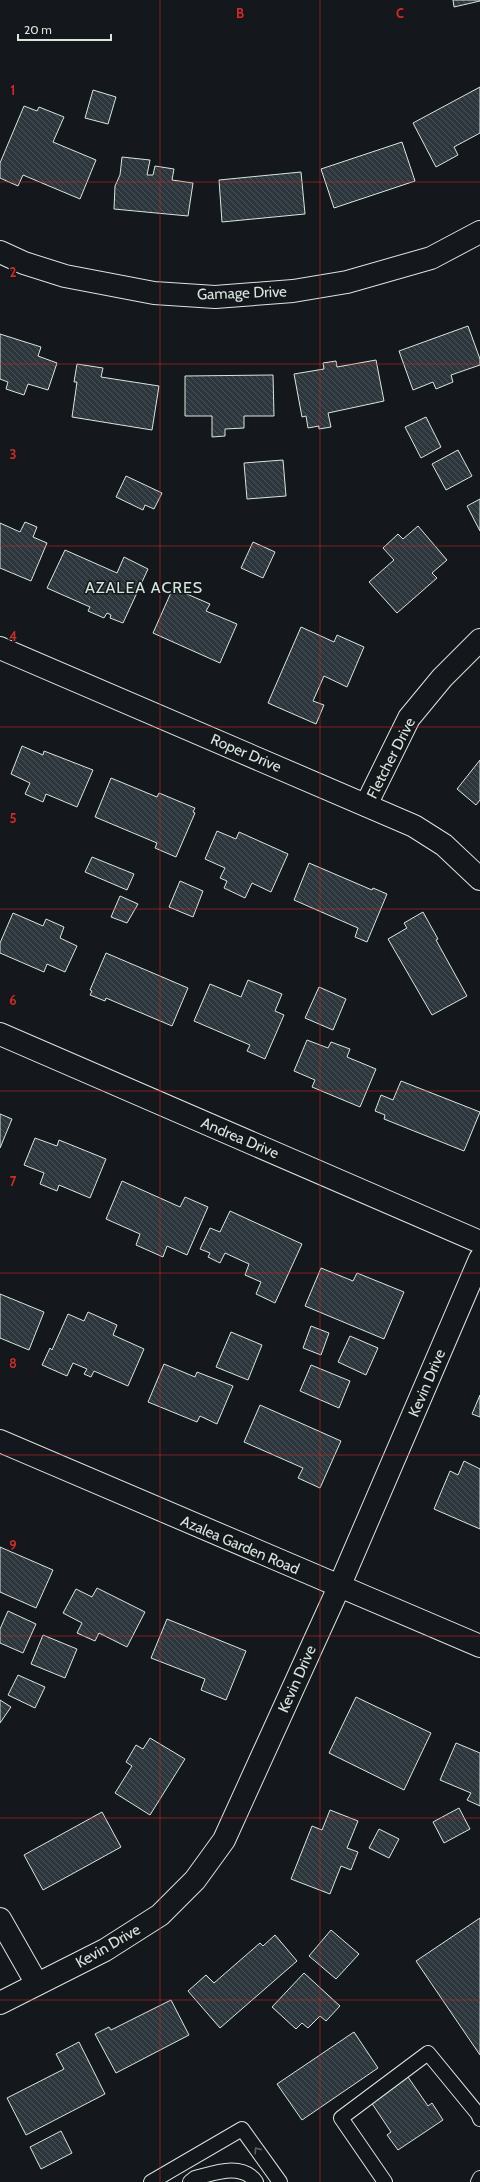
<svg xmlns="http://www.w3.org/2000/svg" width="480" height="2182" font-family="Cabin,sans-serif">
  <defs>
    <pattern id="building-back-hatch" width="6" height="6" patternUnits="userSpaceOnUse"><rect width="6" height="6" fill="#2c363c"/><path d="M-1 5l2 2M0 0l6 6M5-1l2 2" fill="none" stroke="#4a5358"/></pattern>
  </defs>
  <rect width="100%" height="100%" fill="#14181c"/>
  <!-- building -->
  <g fill="url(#building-back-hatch)" stroke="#d8e6dc">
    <polygon points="453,0 480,0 480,1 454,7"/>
    <polygon points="480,87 480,133 454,147 458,155 436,167 413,123"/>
    <polygon points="93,90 116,97 108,124 85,118"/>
    <polygon points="24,106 37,111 39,107 64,117 53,142 96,160 80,199 23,175 18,186 0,178 0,163"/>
    <polygon points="402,142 415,181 334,208 321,169"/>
    <polygon points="122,157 150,160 147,175 153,175 155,166 174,169 172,180 193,183 188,216 114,209 115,186 120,175"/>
    <polygon points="301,172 305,214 222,222 219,180"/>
    <polygon points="468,326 480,359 480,365 451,375 453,382 436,389 433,382 413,390 399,351"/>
    <polygon points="0,334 41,347 38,356 57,363 48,390 28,384 24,395 6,389 8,382 0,379"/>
    <polygon points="376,360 384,401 328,413 331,427 319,429 319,426 308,428 306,416 302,417 294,374 324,369 323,363 336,361 337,367"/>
    <polygon points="77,364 103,368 101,377 159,386 152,430 72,417 77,382 74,382"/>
    <polygon points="273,375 274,416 244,416 244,428 225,429 225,436 212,437 212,416 185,416 185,376"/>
    <polygon points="426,417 441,447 421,458 405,427"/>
    <polygon points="458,450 472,476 446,490 432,464"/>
    <polygon points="283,460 286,496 247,499 244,463"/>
    <polygon points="126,476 162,493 154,509 145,505 143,510 116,497"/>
    <polygon points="480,499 480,531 467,506"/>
    <polygon points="25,522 37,527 33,537 47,543 31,581 0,568 0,523 20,532"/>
    <polygon points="418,526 447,560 432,573 437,578 397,613 369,582 394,560 383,548 398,534 403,539"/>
    <polygon points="253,542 275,552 263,578 241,568"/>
    <polygon points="65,550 117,573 124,557 148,569 123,623 110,618 111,615 107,613 104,618 88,611 90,607 47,588"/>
    <polygon points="173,588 210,604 206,611 237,624 220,663 153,633"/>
    <polygon points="301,627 334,642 337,635 364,647 347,687 324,676 313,701 324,705 316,724 268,703"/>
    <polygon points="22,746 43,755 44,751 93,770 77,807 46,794 43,802 25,794 30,783 11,774"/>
    <polygon points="480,760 480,800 476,805 457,789"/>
    <polygon points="111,778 157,797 159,793 195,808 193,812 195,813 176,857 155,848 157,843 95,817"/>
    <polygon points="217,831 236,839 239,832 288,854 271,892 252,883 245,898 224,888 227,881 220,878 225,868 205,859"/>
    <polygon points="92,857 134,874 127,890 85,872"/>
    <polygon points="309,863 372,890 373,888 387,894 367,942 355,937 358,928 294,900"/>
    <polygon points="180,881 203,891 193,917 169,907"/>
    <polygon points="120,896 138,904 127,923 111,917"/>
    <polygon points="423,912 438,939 436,940 467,996 432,1015 388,939 407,928 404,923"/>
    <polygon points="13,913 43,926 46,919 64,927 60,938 77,946 65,972 47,964 44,972 0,953 0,943"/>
    <polygon points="106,953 188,988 172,1026 106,998 105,1001 90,995 92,991 90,990"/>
    <polygon points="248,980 282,994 275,1011 284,1015 265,1059 247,1051 250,1045 194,1021 210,984 241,997"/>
    <polygon points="319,987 346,999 333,1030 305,1018"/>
    <polygon points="307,1040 328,1048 331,1042 350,1049 347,1057 376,1069 360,1107 312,1087 315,1080 294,1071"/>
    <polygon points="401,1081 480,1112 464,1151 384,1119 385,1115 375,1111 381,1095 393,1100"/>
    <polygon points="0,1114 12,1119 0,1148"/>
    <polygon points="35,1138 57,1146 59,1140 106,1159 90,1198 59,1185 57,1191 40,1184 44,1173 24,1165"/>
    <polygon points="122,1181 180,1207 185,1197 208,1207 187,1255 167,1246 163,1257 136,1245 140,1234 106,1219"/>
    <polygon points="230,1211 302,1244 275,1303 256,1294 261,1282 245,1275 249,1264 225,1253 220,1263 208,1257 210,1253 200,1249 210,1228 220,1232"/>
    <polygon points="321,1268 353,1281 357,1273 404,1292 384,1339 305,1306"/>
    <polygon points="0,1294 44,1312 29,1350 0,1338"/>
    <polygon points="88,1312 117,1325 113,1335 144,1349 128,1386 94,1371 91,1377 84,1374 87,1369 73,1363 67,1376 42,1365 50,1348 52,1350 68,1314 84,1321"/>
    <polygon points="311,1326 329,1333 321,1355 303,1348"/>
    <polygon points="231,1332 262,1345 248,1380 216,1367"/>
    <polygon points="350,1336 378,1348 366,1375 338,1362"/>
    <polygon points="164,1364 195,1377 197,1372 233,1386 217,1424 200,1416 197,1422 148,1402"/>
    <polygon points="311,1365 350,1381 339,1408 300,1391"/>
    <polygon points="480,1395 480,1417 472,1414"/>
    <polygon points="260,1405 341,1441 320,1488 298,1478 303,1468 244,1442"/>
    <polygon points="464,1461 480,1469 480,1529 434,1509 450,1471 458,1475"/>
    <polygon points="0,1547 53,1570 36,1608 0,1592"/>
    <polygon points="97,1588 145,1612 127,1647 99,1633 95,1641 77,1633 82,1623 63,1613 76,1589 92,1597"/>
    <polygon points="8,1611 36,1624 23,1653 0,1643 0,1629"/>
    <polygon points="167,1619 246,1651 226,1700 201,1690 205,1679 151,1658"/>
    <polygon points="43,1635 77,1649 65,1678 31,1664"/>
    <polygon points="18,1675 45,1687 35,1708 8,1695"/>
    <polygon points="356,1697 431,1733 404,1790 329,1753"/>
    <polygon points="0,1700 11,1707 0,1723"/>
    <polygon points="150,1738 185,1759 150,1815 115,1793 132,1766 126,1762 136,1745 143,1749"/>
    <polygon points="456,1743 480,1753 480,1806 467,1800 471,1793 440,1780"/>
    <polygon points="459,1808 470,1829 444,1843 433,1822"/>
    <polygon points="330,1810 358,1821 347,1848 358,1852 351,1870 341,1866 330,1894 291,1879 312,1826 322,1830"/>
    <polygon points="102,1812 121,1847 43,1890 24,1855"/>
    <polygon points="379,1829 399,1839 389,1858 369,1848"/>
    <polygon points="480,1918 480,2055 416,1961"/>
    <polygon points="331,1930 359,1954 336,1979 309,1956"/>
    <polygon points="275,1935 297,1961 220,2028 188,1991 206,1975 214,1983 260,1943 263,1946"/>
    <polygon points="304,1973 340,2006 326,2021 320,2016 308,2028 302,2023 296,2029 272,2007"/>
    <polygon points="171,2000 189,2035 116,2073 95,2034 109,2027 111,2030"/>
    <polygon points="354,2032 378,2068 302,2120 277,2084"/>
    <polygon points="79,2042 105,2094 26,2135 7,2098 64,2069 56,2054"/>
    <polygon points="408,2077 428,2106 432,2103 443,2120 398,2150 387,2135 391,2132 371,2102"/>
    <polygon points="61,2131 72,2153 41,2169 30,2147"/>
  </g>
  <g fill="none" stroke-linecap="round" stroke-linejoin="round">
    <!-- service casing -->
    <g stroke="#d8e6dc" stroke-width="16">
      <g id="service">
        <polyline points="151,2182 242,2129 280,2182"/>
        <path d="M 190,2182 L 195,2178 C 214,2173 242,2162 256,2182"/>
        <polyline points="385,2182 341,2118 428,2053 478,2114 480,2119"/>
        <polyline points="478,2182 480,2178"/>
      </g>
    </g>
    <!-- minor casing -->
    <g stroke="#d8e6dc" stroke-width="24">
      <g id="minor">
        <polyline points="0,252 24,263 65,276 154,293 215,297 293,291 347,282 431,258 480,232"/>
        <polyline points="0,648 414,826 444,845 480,879"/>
        <polyline points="366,805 409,718 442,678 480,640"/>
        <polyline points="0,1034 480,1242"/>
        <polyline points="0,1919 37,1984"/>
        <polyline points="0,2003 105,1950 160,1915 195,1880 224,1840 339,1587 480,1259"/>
      </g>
    </g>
    <!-- secondary casing -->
    <g stroke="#d8e6dc" stroke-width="24">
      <polyline id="secondary" points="0,1441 480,1646"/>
    </g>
    <!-- service -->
    <use href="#service" stroke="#14181c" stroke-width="14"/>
    <!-- minor -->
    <use href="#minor" stroke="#14181c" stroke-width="22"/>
    <!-- secondary -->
    <use href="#secondary" stroke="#14181c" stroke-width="22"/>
  </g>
  <!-- one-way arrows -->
  <defs><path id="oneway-chevron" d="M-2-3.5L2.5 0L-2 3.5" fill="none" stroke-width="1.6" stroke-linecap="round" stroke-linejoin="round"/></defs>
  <use stroke="#59605f" href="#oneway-chevron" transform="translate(257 2150) rotate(-125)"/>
  <!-- grid -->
  <path fill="none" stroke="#d62828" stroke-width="1" stroke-opacity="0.55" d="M 160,0 L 160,2182M 320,0 L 320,2182M 0,182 L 480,182M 0,364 L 480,364M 0,546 L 480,546M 0,727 L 480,727M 0,909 L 480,909M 0,1091 L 480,1091M 0,1273 L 480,1273M 0,1455 L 480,1455M 0,1636 L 480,1636M 0,1818 L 480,1818M 0,2000 L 480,2000"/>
  <g text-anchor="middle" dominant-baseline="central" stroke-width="3" stroke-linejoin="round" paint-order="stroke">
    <!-- street labels -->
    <g font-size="15" fill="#d8e6dc" stroke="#14181c">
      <text transform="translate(242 293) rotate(-2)">Gamage Drive</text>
      <text transform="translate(246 753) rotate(23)">Roper Drive</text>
      <text transform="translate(391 758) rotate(-63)">Fletcher Drive</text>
      <text transform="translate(240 1138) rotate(23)">Andrea Drive</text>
      <text transform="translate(427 1383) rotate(-67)">Kevin Drive</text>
      <text transform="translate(240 1545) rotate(23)">Azalea Garden Road</text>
      <text transform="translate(297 1679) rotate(-66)">Kevin Drive</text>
      <text transform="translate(108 1946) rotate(-30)">Kevin Drive</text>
    </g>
    <!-- neighbourhood labels -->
    <g font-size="16" letter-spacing="1" fill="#d8e6dc" stroke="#14181c">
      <text x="144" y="587">AZALEA ACRES</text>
    </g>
  </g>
  <g font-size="13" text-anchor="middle" font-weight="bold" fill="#d62828" stroke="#14181c" stroke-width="3" stroke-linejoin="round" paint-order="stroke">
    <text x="240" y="18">B</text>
    <text x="400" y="18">C</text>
    <text x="13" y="95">1</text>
    <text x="13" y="277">2</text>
    <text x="13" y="459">3</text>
    <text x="13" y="641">4</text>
    <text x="13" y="823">5</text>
    <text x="13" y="1005">6</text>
    <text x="13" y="1186">7</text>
    <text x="13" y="1368">8</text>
    <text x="13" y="1550">9</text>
  </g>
  <!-- scale -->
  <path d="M18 34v6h93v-6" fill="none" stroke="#d8e6dc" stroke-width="2"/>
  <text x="24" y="34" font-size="12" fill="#d8e6dc" stroke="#14181c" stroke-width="3" paint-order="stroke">20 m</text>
</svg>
